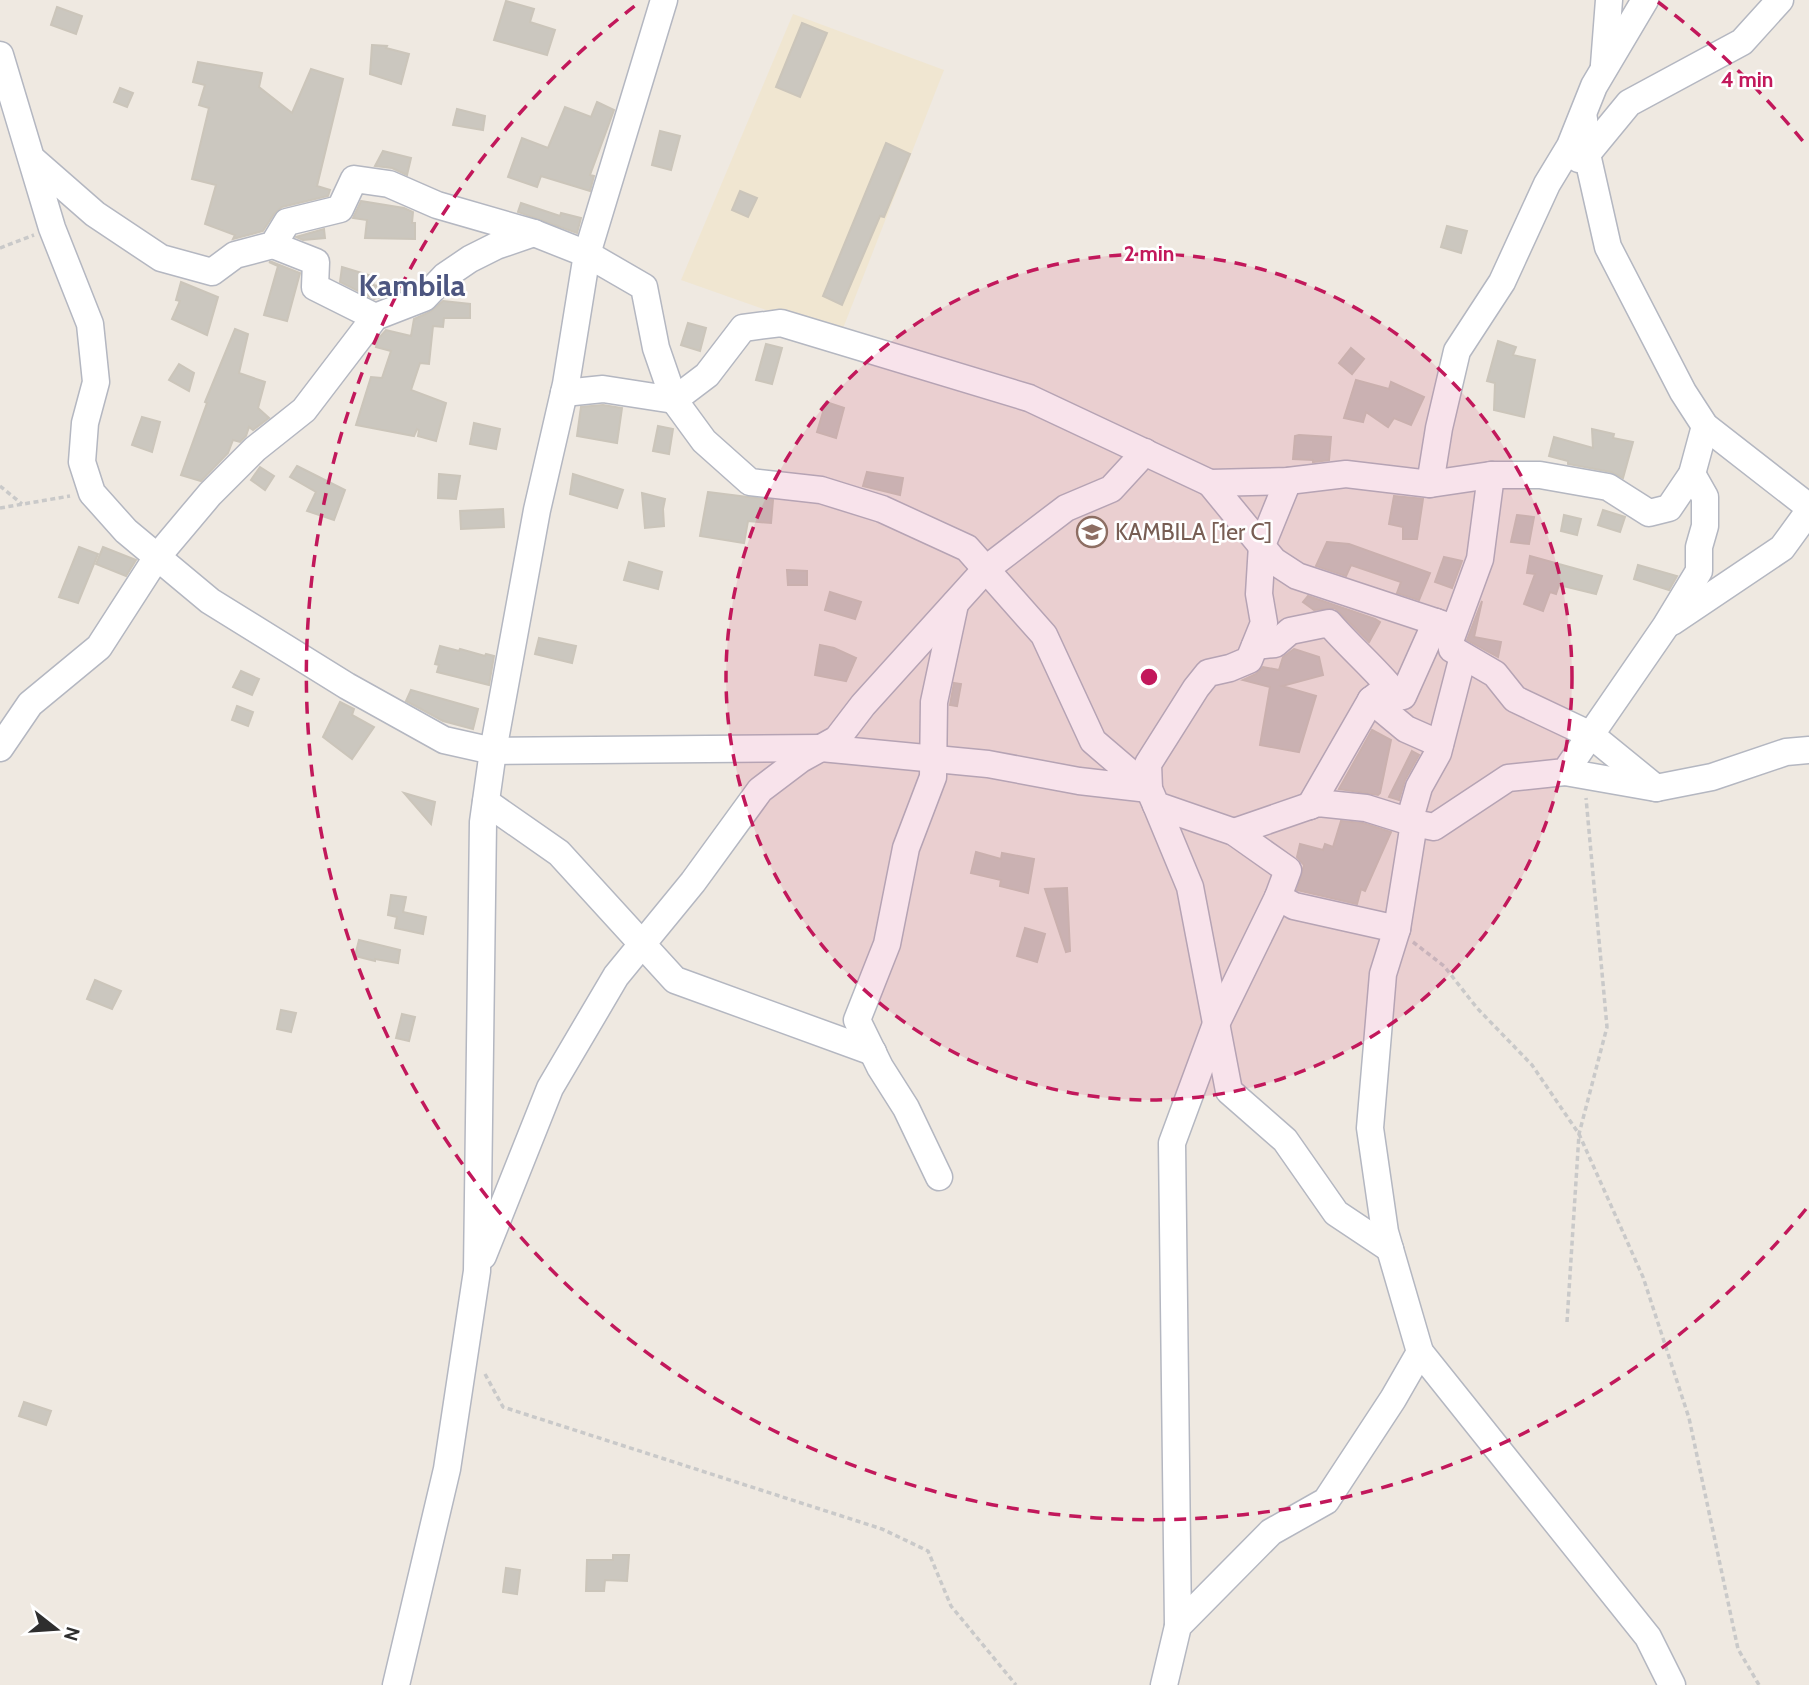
<svg xmlns="http://www.w3.org/2000/svg" width="1809" height="1685" font-family="Cabin,sans-serif">
  <rect width="100%" height="100%" fill="#efe9e1"/>
  <!-- education -->
  <polygon fill="#f0e6d1" points="793,14 944,70 840,336 681,280"/>
  <!-- building -->
  <g fill="#cbc7bf" stroke="#cbc5ba" stroke-width="2">
    <polygon points="506,1 534,9 530,22 555,30 547,55 494,40"/>
    <polygon points="57,7 82,16 76,34 51,25"/>
    <polygon points="802,23 827,33 800,97 776,87"/>
    <polygon points="372,45 387,46 386,48 409,54 401,84 370,74"/>
    <polygon points="198,62 262,73 259,87 292,113 311,69 343,79 317,186 330,190 328,196 282,207 274,214 263,231 233,239 235,235 205,224 216,185 192,179 209,108 199,105 205,85 193,82"/>
    <polygon points="120,88 133,93 127,107 114,102"/>
    <polygon points="597,102 614,110 590,175 594,176 590,191 541,176 537,187 508,177 522,138 548,148 565,107 591,117"/>
    <polygon points="457,109 485,116 483,130 453,125"/>
    <polygon points="660,131 680,136 671,170 652,165"/>
    <polygon points="886,143 910,154 884,217 880,216 842,305 823,296"/>
    <polygon points="383,151 411,158 407,175 392,168 375,166"/>
    <polygon points="740,191 757,198 748,217 732,210"/>
    <polygon points="361,201 404,208 413,212 412,223 415,223 415,239 365,238 367,220 353,218"/>
    <polygon points="521,203 560,216 561,213 581,218 577,233 518,212"/>
    <polygon points="1447,226 1467,231 1461,253 1441,247"/>
    <polygon points="324,229 325,238 303,240 296,237"/>
    <polygon points="269,262 272,262 300,273 287,321 264,315 278,266"/>
    <polygon points="342,267 375,277 373,285 402,290 374,299 340,282"/>
    <polygon points="181,282 218,297 207,335 172,319 180,301 176,300"/>
    <polygon points="443,301 470,304 470,318 444,318 443,327 433,326 429,364 420,363 411,390 446,403 436,441 418,436 419,430 417,429 414,436 356,425 371,377 382,378 391,351 376,347 378,339 386,330 411,336 414,319 430,312"/>
    <polygon points="688,323 706,328 700,351 681,345"/>
    <polygon points="235,329 248,334 239,373 265,382 258,408 269,418 253,430 249,427 246,436 240,442 233,440 228,453 201,481 181,475 207,403 205,402"/>
    <polygon points="1498,341 1516,347 1513,355 1535,360 1524,417 1494,410 1495,383 1487,381"/>
    <polygon points="766,344 782,348 772,384 756,380"/>
    <polygon points="1351,348 1364,359 1352,374 1339,363"/>
    <polygon points="179,364 194,373 189,391 169,380"/>
    <polygon points="1356,380 1389,389 1391,382 1424,397 1411,425 1394,418 1388,427 1366,412 1363,422 1344,418"/>
    <polygon points="826,402 844,408 836,438 817,432"/>
    <polygon points="603,405 622,408 617,443 577,436 581,407"/>
    <polygon points="142,417 160,422 152,452 132,445"/>
    <polygon points="474,423 500,429 496,449 470,444"/>
    <polygon points="658,426 673,429 669,454 653,451"/>
    <polygon points="1592,429 1614,434 1613,438 1633,442 1623,478 1611,472 1568,464 1568,461 1549,456 1554,437 1593,448"/>
    <polygon points="1299,435 1331,437 1329,460 1313,462 1313,460 1293,459 1295,436"/>
    <polygon points="297,466 345,490 334,520 307,511 316,492 290,477"/>
    <polygon points="260,467 274,476 265,490 251,480"/>
    <polygon points="867,472 903,478 900,495 863,486"/>
    <polygon points="439,474 460,476 456,499 438,498"/>
    <polygon points="573,474 623,490 617,508 570,494"/>
    <polygon points="708,492 773,500 771,523 748,521 744,543 700,536"/>
    <polygon points="642,493 665,499 663,509 664,526 645,528"/>
    <polygon points="1394,496 1423,499 1417,539 1403,539 1403,527 1389,524"/>
    <polygon points="503,509 504,527 461,529 460,511"/>
    <polygon points="1603,510 1625,517 1620,532 1598,525"/>
    <polygon points="1517,515 1534,517 1529,544 1511,542"/>
    <polygon points="1564,515 1581,519 1577,535 1561,531"/>
    <polygon points="1327,542 1349,544 1430,573 1419,600 1397,593 1401,582 1351,565 1346,576 1316,566"/>
    <polygon points="79,547 98,554 78,603 59,597"/>
    <polygon points="103,547 136,560 126,576 96,564"/>
    <polygon points="1530,556 1602,576 1596,594 1559,585 1556,594 1550,592 1543,611 1524,604 1535,574 1527,573"/>
    <polygon points="1444,557 1462,561 1452,588 1435,582"/>
    <polygon points="629,562 662,572 658,589 624,580"/>
    <polygon points="1638,565 1677,576 1669,590 1634,579"/>
    <polygon points="787,570 807,571 807,585 788,585"/>
    <polygon points="830,592 861,602 855,619 825,610"/>
    <polygon points="1308,596 1375,619 1380,622 1369,642 1335,608 1314,610 1303,602"/>
    <polygon points="1482,601 1474,637 1501,642 1498,657 1467,640"/>
    <polygon points="539,638 576,646 572,663 535,654"/>
    <polygon points="820,645 834,648 856,658 846,681 815,675"/>
    <polygon points="440,646 459,651 460,649 485,656 486,654 494,656 489,685 437,672 439,665 435,664"/>
    <polygon points="1294,649 1319,657 1323,675 1282,686 1316,696 1299,752 1260,745 1270,687 1243,680 1256,674 1263,667 1279,670 1283,657"/>
    <polygon points="241,671 259,679 252,695 233,687"/>
    <polygon points="954,683 961,684 957,706 950,705"/>
    <polygon points="411,690 478,709 473,729 443,721 406,701"/>
    <polygon points="340,702 354,709 352,715 374,727 352,759 323,737"/>
    <polygon points="237,706 253,712 248,726 232,720"/>
    <polygon points="1372,730 1391,740 1380,793 1378,795 1339,789"/>
    <polygon points="1412,751 1419,755 1405,780 1399,800 1389,797"/>
    <polygon points="404,793 435,802 431,824"/>
    <polygon points="1341,821 1363,823 1391,832 1365,891 1361,889 1357,904 1297,890 1304,865 1297,857 1300,844 1323,850 1325,844 1333,847"/>
    <polygon points="976,852 1001,859 1002,853 1034,859 1028,893 1000,886 1001,880 971,873"/>
    <polygon points="1067,888 1070,951 1066,952 1045,889"/>
    <polygon points="391,895 406,897 403,912 426,917 423,934 395,928 397,917 388,915"/>
    <polygon points="1025,928 1045,934 1037,962 1017,956"/>
    <polygon points="359,940 400,950 398,963 375,959 375,961 355,956"/>
    <polygon points="95,980 121,991 112,1009 87,999"/>
    <polygon points="281,1010 296,1013 291,1032 277,1029"/>
    <polygon points="402,1014 415,1017 409,1041 396,1038"/>
    <polygon points="24,1402 51,1411 46,1425 19,1416"/>
    <polygon points="613,1555 629,1555 627,1581 605,1580 604,1591 586,1591 587,1560 613,1560"/>
    <polygon points="506,1568 520,1570 517,1594 503,1592"/>
  </g>
  <g fill="none" stroke-linecap="round" stroke-linejoin="round">
    <!-- minor casing -->
    <g stroke="#b4b7c1" stroke-width="29">
      <g id="minor">
        <polyline points="0,55 52,228 90,324 96,382 85,423 82,462 92,493 126,531 210,601 347,686 444,740 493,751 821,748 988,764 1079,781 1149,789 1093,741 1044,635 967,548 882,509 821,490 750,482 704,441 674,400 656,348 644,287 587,254 534,233 437,205 389,184 354,179 340,209 287,222 273,245 235,255 212,272 161,258 95,214 31,158"/>
        <polyline points="1604,65 1609,0"/>
        <polyline points="1584,119 1587,154 1608,247 1683,392 1705,426 1809,507"/>
        <polyline points="1579,159 1587,154 1629,103 1742,42 1780,0"/>
        <polyline points="273,245 316,262 315,287 375,317"/>
        <polyline points="564,393 603,389 674,400 707,375 743,328 781,323 1029,398 1210,483 1288,481 1346,474 1430,484 1491,475 1540,475 1608,487 1649,513 1669,508 1692,474 1705,426"/>
        <polyline points="1288,481 1262,545 1259,594 1264,623 1249,660 1230,668 1208,673 1196,688 1148,764 1149,789 1156,805 1234,832 1288,870 1278,897 1294,906 1397,929"/>
        <polyline points="1210,483 1274,561 1297,576 1448,626 1452,649 1495,674 1515,699 1591,735 1656,788"/>
        <polyline points="1430,484 1439,428 1457,351 1502,282 1547,184 1570,146 1594,86 1645,0"/>
        <polyline points="1672,622 1782,548 1809,511"/>
        <polyline points="1450,641 1480,559 1491,475"/>
        <path d="M 1255,646 L 1275,644 L 1290,631 L 1329,623 C 1348,645 1370,664 1389,686 L 1371,700 L 1406,729 L 1440,744"/>
        <polyline points="0,748 30,704 99,647 157,557 210,494 255,449 304,410 375,317 424,298 445,276 470,259 496,246 534,233"/>
        <polyline points="1565,772 1656,788 1712,777 1786,752 1809,750"/>
        <polyline points="486,802 559,853 675,980 873,1052"/>
        <polyline points="1156,805 1190,887 1229,1091 1285,1140 1336,1213 1390,1249"/>
        <polyline points="1310,806 1371,700 1403,696 1436,622"/>
        <polyline points="1409,822 1419,787 1438,753 1463,656"/>
        <polyline points="1234,832 1318,803 1366,808 1414,823 1434,827 1508,778 1565,772 1665,627 1699,571 1699,547 1705,526 1705,497 1692,474"/>
        <polyline points="939,1177 906,1108 880,1067 857,1020 887,944 906,848 933,777 934,702 955,604"/>
        <polyline points="483,1256 550,1088 616,976 693,882 760,790 801,759 837,739 863,705 986,569 1066,508 1111,489 1145,452"/>
        <polyline points="1420,1352 1648,1637 1672,1685"/>
        <polyline points="1178,1626 1172,1143 1216,1024 1278,897"/>
        <polyline points="396,1685 447,1469 477,1271 483,822 493,751 537,510 566,384 587,254 664,0"/>
        <polyline points="1164,1685 1178,1626 1271,1532 1326,1501 1393,1399 1420,1352 1385,1232 1370,1128 1383,974 1397,929 1414,823"/>
      </g>
    </g>
    <!-- path -->
    <g stroke="#c9c9c9" stroke-width="3.5" stroke-dasharray="5 3.5" stroke-linecap="butt">
      <polyline points="0,248 34,235"/>
      <polyline points="0,486 22,504"/>
      <polyline points="0,508 70,496"/>
      <polyline points="1413,942 1444,966 1477,1008 1532,1065 1579,1134 1643,1277 1689,1418 1738,1649 1759,1685"/>
      <polyline points="1567,1322 1579,1134 1607,1027 1586,798"/>
      <polyline points="485,1374 503,1407 882,1529 928,1551 951,1606 1016,1685"/>
    </g>
    <!-- minor -->
    <use href="#minor" stroke="#fff" stroke-width="26"/>
  </g>
  <!-- distance rings -->
  <circle cx="1149" cy="677" r="423" fill="#c2185b" fill-opacity=".12"/>
  <g fill="none" stroke="#c2185b" stroke-width="3.5" stroke-dasharray="12 9">
    <circle cx="1149" cy="677" r="423"/>
    <path d="M1806 1209A845 845 0 1 1 640 2M1658 2A845 845 0 0 1 1806 145"/>
  </g>
  <!-- icons -->
  <defs>
    <g id="school-ring" transform="scale(1.575)"><circle r="9.5" fill="#fff" stroke="#8d6e63" stroke-width="1.5"/><path d="M0-5L7-2L0 1L-7-2ZM-4 1L0 2.5L4 1V4Q0 6-4 4Z" fill="#8d6e63"/></g>
  </defs>
  <g fill-rule="evenodd">
    <use href="#school-ring" x="1092" y="532"/>
  </g>
  <g text-anchor="middle" dominant-baseline="central" stroke-width="5" stroke-linejoin="round" paint-order="stroke">
    <!-- education labels -->
    <g font-size="23" fill="#785e54" stroke="#fff" text-anchor="start">
      <text x="1115" y="532">KAMBILA [1er C]</text>
    </g>
    <!-- district labels -->
    <g font-size="30" font-weight="bold" fill="#4d5680" stroke="#fff">
      <text x="412" y="285">Kambila</text>
    </g>
  </g>
  <circle cx="1149" cy="677" r="10" fill="#c2185b" stroke="#fff" stroke-width="3.5"/>
  <g font-size="21" text-anchor="middle" font-weight="bold" fill="#c2185b" stroke="#fff" stroke-width="5" stroke-linejoin="round" paint-order="stroke">
    <text x="1747" y="87">4 min</text>
    <text x="1149" y="261">2 min</text>
  </g>
  <!-- north arrow -->
  <g transform="translate(56 1629) rotate(107)" stroke="#ffffff" stroke-width="5" paint-order="stroke">
  <path d="M0-5L12 26L0 18L-12 26Z" fill="#2e2e2e"/>
  <text y="-10" font-size="19" font-weight="bold" text-anchor="middle" fill="#2e2e2e">N</text>
  </g>
</svg>
